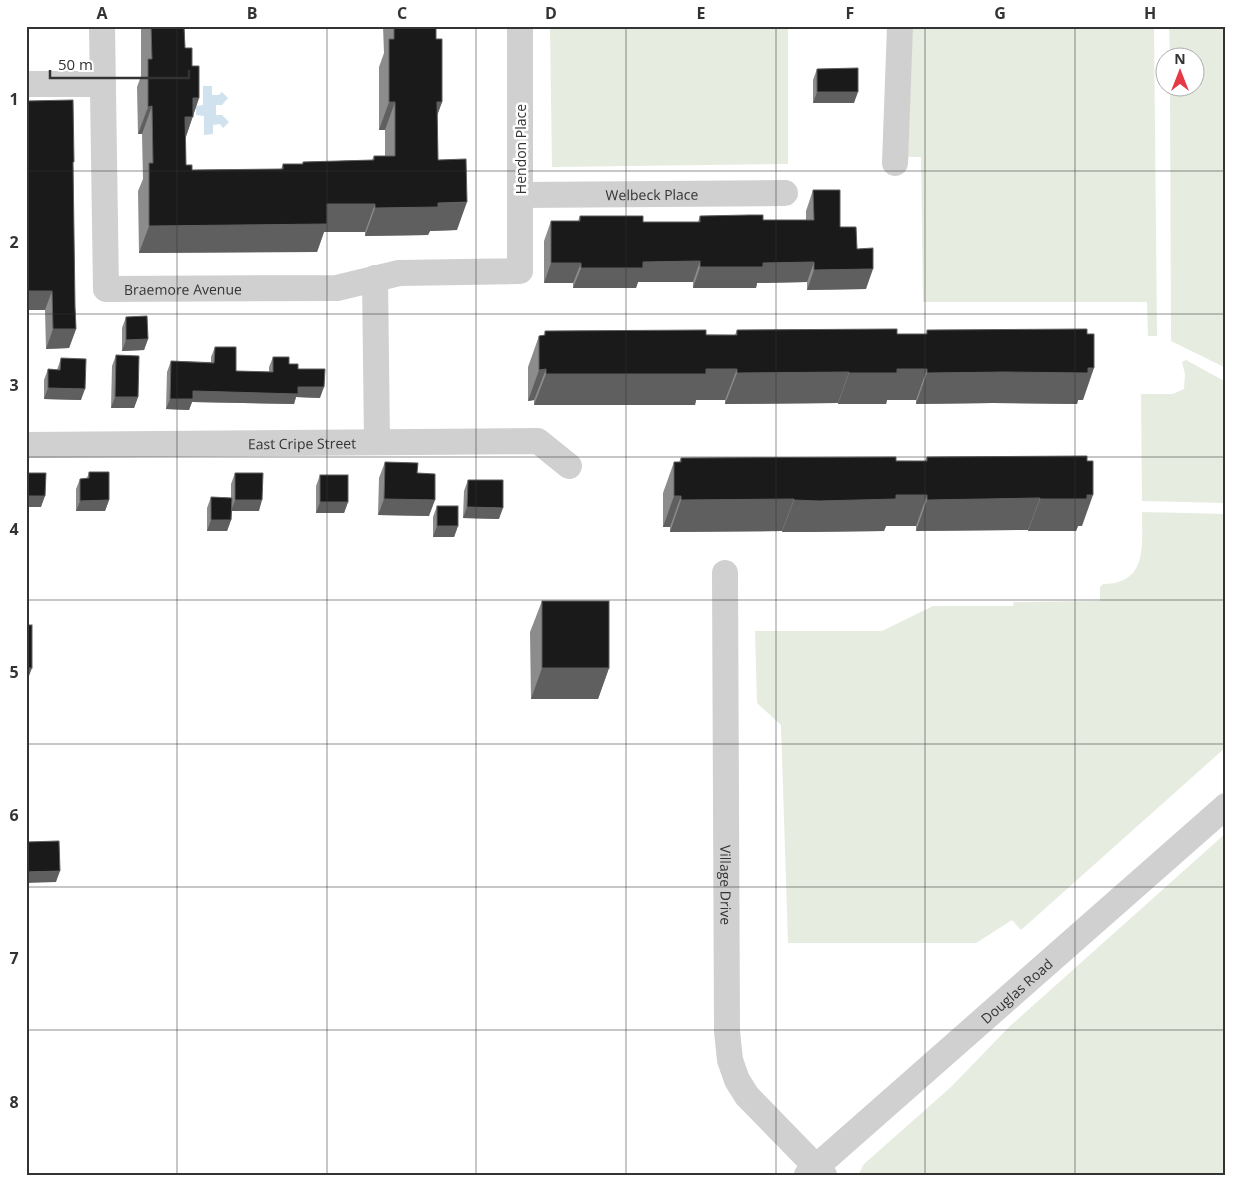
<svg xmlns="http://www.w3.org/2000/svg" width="1252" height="1201" font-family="'Open Sans',sans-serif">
  <rect width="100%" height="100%" fill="#fff"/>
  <!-- green -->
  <g fill="#e6ecdf">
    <polygon points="550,26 788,26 788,164 552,167"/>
    <polygon points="912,26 1154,26 1157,336 1148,336 1147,302 923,302 921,157 908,157 910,69"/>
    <polygon points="1169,26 1226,26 1226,368 1171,341 1170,88 1194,88 1194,58 1170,57"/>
    <polygon points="1186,360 1226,382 1226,503 1142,501 1141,394 1173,394 1184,389 1185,374 1182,362"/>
    <path d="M 1142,512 L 1226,514 L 1226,747 L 1021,930 L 1012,920 L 976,943 L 788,943 L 781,725 L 757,703 L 755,631 L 882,631 L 933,606 L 1013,606 L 1014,602 L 1100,601 L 1100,587 L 1103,584 C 1148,584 1142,545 1142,512 Z"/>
    <polygon points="1226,833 1226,1175 858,1175 864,1164 951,1087 1009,1027"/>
  </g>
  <!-- water -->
  <polygon fill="#cfe2ee" points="203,86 212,86 212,95 219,95 222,92 228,98 222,105 216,105 216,115 222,115 229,122 223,128 220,124 213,125 213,134 204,135 204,116 196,115 196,106 203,105"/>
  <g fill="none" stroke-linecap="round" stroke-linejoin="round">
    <!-- minor -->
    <g stroke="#d0d0d0" stroke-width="26">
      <path id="s1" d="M 102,26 L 106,289 L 337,288 L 399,273 L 520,271 L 520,26"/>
      <polyline points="26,84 103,84"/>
      <polyline points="895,163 900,26"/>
      <path id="s2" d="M 520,195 L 785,193"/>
      <polyline points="375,278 377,442"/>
      <path id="s3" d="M 26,445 L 538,441 L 569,466"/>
      <path id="s4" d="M 725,573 L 727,1031 L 730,1060 L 737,1080 L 747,1096 L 824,1175"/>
      <path id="s5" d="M 807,1175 L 1226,806"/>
    </g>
  </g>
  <!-- wall -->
  <g fill="#8c8c8c">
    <polygon points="138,26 184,26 185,48 192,66 199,98 186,137 186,165 192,170 281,169 283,164 302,164 303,162 372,160 374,156 385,156 385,130 379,130 379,67 384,53 383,26 436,26 436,39 442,102 437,115 438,160 457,230 430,231 428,235 365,236 365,232 324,232 317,252 139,253 138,191 143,179 142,134 138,134 137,87 141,76 141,29 138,29"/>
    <polygon points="817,69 854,103 813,103 813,80"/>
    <polygon points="26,101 73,165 75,307 76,329 69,348 46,349 45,310 26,310"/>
    <polygon points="813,190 857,249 866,289 807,290 807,282 757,283 756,288 693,288 693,282 638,282 636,288 573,288 573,283 544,283 544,241 551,221 578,221 580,216 643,222 698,222 700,216 763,220 806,220 806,211"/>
    <polygon points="126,317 148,339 144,350 122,351 122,328"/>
    <polygon points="737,330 897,334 926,334 927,330 1083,400 1078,400 1077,404 993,403 916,404 916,400 887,400 886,404 838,404 838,403 725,404 725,400 696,400 695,405 534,405 534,400 528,401 528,367 539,336 544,336 545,331 735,335"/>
    <polygon points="215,347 236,371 269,372 269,367 273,357 289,364 298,369 320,398 296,397 294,404 192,402 189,410 166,409 167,372 171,361 211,362 211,357"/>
    <polygon points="116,355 138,397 134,408 111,408 112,366"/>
    <polygon points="61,358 81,400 44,399 44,380 48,369 57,370"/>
    <polygon points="1087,456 1082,526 1078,526 1076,531 1028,531 1028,530 916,531 916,526 886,526 884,531 807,532 782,532 782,531 670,532 670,527 663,527 663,493 674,462 679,462 681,458 925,461 927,457"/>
    <polygon points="385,462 417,473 429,516 378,515 379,478"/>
    <polygon points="89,472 109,500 105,511 76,511 76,489 80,479 87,478"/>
    <polygon points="235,473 259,511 232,511 231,520 227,531 207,531 207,508 211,497 231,498 231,484"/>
    <polygon points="320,475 348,502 344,513 316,513 316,486"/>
    <polygon points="468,480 499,519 463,518 464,491"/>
    <polygon points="437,506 458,526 454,537 433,537 433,517"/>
    <polygon points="542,601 609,668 598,699 531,699 530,632"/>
  </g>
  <!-- shaded-wall -->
  <g fill="#5f5f5f">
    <polygon points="272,26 313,26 271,27"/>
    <polygon points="817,92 858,92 854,103 813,103"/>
    <polygon points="193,98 199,98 183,145 185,117"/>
    <polygon points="389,102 395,102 385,130 379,130"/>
    <polygon points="437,102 442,102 432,130"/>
    <polygon points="152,106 142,134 138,134 148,107"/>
    <polygon points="467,202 457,230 430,231 428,235 365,236 375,208 438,203"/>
    <polygon points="327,204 375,204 365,232 324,232 317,252 139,253 149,226"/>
    <polygon points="700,261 693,282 638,282 636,288 573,288 581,268 643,262"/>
    <polygon points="814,262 807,282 757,283 756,288 693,288 700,267 763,263"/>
    <polygon points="551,263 581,263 573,283 544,283"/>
    <polygon points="873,269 866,289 807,290 814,270"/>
    <polygon points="26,291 52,291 45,310 26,310"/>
    <polygon points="53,329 76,329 69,348 46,349"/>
    <polygon points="148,339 144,350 122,351 126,340"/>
    <polygon points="1094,368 1083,400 1078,400 1077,404 993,403 916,404 927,373"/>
    <polygon points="546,369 534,400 528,401 539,370"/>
    <polygon points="706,369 737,369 725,400 696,400 695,405 534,405 546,374"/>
    <polygon points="897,369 927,369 916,400 887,400 886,404 838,404 849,373"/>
    <polygon points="849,372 838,403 725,404 737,373"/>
    <polygon points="298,387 324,387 320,398 296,397 294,404 192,402 189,410 166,409 170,399 193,391"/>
    <polygon points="48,388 85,389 81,400 44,399"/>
    <polygon points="115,397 138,397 134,408 111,408"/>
    <polygon points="896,495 927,495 916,526 886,526 884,531 807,532 782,532 794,500"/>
    <polygon points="1087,495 1093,495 1082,526 1078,526 1076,531 1028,531 1040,499"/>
    <polygon points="26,496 45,496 41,507 26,507"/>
    <polygon points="674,496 681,496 670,527 663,527"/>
    <polygon points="1040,498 1028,530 916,531 927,500"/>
    <polygon points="384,499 435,500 429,516 378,515"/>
    <polygon points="794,499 782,531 670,532 681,500"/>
    <polygon points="109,500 105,511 76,511 80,501"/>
    <polygon points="235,500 262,500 259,511 231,511"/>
    <polygon points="320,502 348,502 344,513 316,513"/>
    <polygon points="467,507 503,508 499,519 463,518"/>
    <polygon points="211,520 231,520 227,531 207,531"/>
    <polygon points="437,526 458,526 454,537 433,537"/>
    <polygon points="26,668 32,668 26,684"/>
    <polygon points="542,668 609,668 598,699 531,699"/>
    <polygon points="60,871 56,882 26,883 26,872"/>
  </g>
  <!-- building -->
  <g fill="#1a1a1a" stroke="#5f5f5f">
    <polygon points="151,26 184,26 185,48 192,48 192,66 199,66 199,98 193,98 193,117 185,117 186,165 192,165 192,170 283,169 283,164 303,164 303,162 374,160 374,156 395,156 395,102 389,102 389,39 394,39 394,26 436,26 436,39 442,39 442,102 437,102 438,160 466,159 467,202 438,203 438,207 375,208 375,204 327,204 327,224 149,226 149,163 153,163 152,106 148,107 148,59 152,59"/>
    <polygon points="858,68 858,92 817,92 817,69"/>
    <polygon points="73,100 74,162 73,162 75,307 76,329 53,329 52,291 26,291 26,101"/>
    <polygon points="813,190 840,190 840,227 856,227 857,249 873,248 873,269 814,270 814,262 763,263 763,267 700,267 700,261 643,262 643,268 581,268 581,263 551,263 551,221 580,221 580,216 643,216 643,222 700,222 700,216 749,215 763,215 763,220 814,220"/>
    <polygon points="147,316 148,339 126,340 126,317"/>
    <polygon points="897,329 897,334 927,334 927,330 1087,329 1087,334 1094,334 1094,368 1088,368 1088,373 1005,372 927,373 927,369 897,369 897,373 849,373 849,372 737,373 737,369 706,369 706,374 546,374 546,369 539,370 539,336 545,335 545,331 706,330 706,335 737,335 737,330"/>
    <polygon points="215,347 236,347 236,371 273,372 273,357 289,357 289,364 298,364 298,369 325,369 324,387 298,387 298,394 193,391 193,399 170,399 171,361 214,363"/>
    <polygon points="116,355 139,356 138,397 115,397"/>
    <polygon points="61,358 86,359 85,389 48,388 48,369 60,370"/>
    <polygon points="1087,456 1087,461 1093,461 1093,495 1087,495 1087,499 1040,499 1040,498 927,500 927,495 896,495 896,499 819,501 794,500 794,499 681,500 681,496 674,496 674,462 681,462 681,458 896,457 896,461 927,461 927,457"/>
    <polygon points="385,462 418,463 417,473 435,474 435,500 384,499"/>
    <polygon points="89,472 109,472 109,500 80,501 80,479 89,478"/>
    <polygon points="26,473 46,473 45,496 26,496"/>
    <polygon points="235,473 263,473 262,500 235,500"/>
    <rect x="320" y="475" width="28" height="27"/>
    <polygon points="468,480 503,480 503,508 467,507"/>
    <polygon points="211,497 232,498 231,520 211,520"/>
    <rect x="437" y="506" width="21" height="20"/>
    <rect x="542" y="601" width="67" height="67"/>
    <rect x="26" y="625" width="6" height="43"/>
    <polygon points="59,841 60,871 26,872 26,842"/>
  </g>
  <!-- grid -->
  <path fill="none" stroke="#333" stroke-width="1" stroke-opacity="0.55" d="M 177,26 L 177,1175M 327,26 L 327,1175M 476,26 L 476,1175M 626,26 L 626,1175M 776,26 L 776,1175M 925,26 L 925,1175M 1075,26 L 1075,1175M 26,171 L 1226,171M 26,314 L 1226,314M 26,457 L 1226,457M 26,600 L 1226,600M 26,744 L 1226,744M 26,887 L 1226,887M 26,1030 L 1226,1030"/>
  <g text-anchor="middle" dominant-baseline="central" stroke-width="5" stroke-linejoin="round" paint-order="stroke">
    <!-- street labels -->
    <g font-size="14" fill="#333" stroke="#fff">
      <text transform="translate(520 149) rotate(-90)">Hendon Place</text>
      <text stroke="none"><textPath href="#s2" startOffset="132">Welbeck Place</textPath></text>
      <text stroke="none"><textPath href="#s1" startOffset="340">Braemore Avenue</textPath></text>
      <text stroke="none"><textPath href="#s3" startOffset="276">East Cripe Street</textPath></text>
      <text stroke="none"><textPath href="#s4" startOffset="312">Village Drive</textPath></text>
      <text stroke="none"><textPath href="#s5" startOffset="279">Douglas Road</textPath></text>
    </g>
  </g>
  <!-- border -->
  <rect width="1252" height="1201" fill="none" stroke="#ffffff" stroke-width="55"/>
  <!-- north arrow -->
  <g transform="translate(1180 72)"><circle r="24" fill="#ffffff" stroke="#adadad"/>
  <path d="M0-4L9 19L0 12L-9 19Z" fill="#e63946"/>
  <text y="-8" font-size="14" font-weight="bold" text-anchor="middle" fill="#333333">N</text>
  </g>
  <!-- scale -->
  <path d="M50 70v8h139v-8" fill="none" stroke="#333333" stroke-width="2.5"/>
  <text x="58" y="70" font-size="15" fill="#333333" stroke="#ffffff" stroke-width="4" paint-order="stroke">50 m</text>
  <rect x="28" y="28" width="1196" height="1146" fill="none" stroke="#333" stroke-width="2"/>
  <g font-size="16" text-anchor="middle" font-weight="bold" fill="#333">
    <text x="102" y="19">A</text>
    <text x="252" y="19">B</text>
    <text x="402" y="19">C</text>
    <text x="551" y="19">D</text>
    <text x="701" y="19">E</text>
    <text x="850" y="19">F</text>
    <text x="1000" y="19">G</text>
    <text x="1150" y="19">H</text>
    <text x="14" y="105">1</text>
    <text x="14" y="248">2</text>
    <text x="14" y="391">3</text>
    <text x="14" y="535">4</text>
    <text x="14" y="678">5</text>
    <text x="14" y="821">6</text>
    <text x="14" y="964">7</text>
    <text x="14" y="1108">8</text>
  </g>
</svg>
